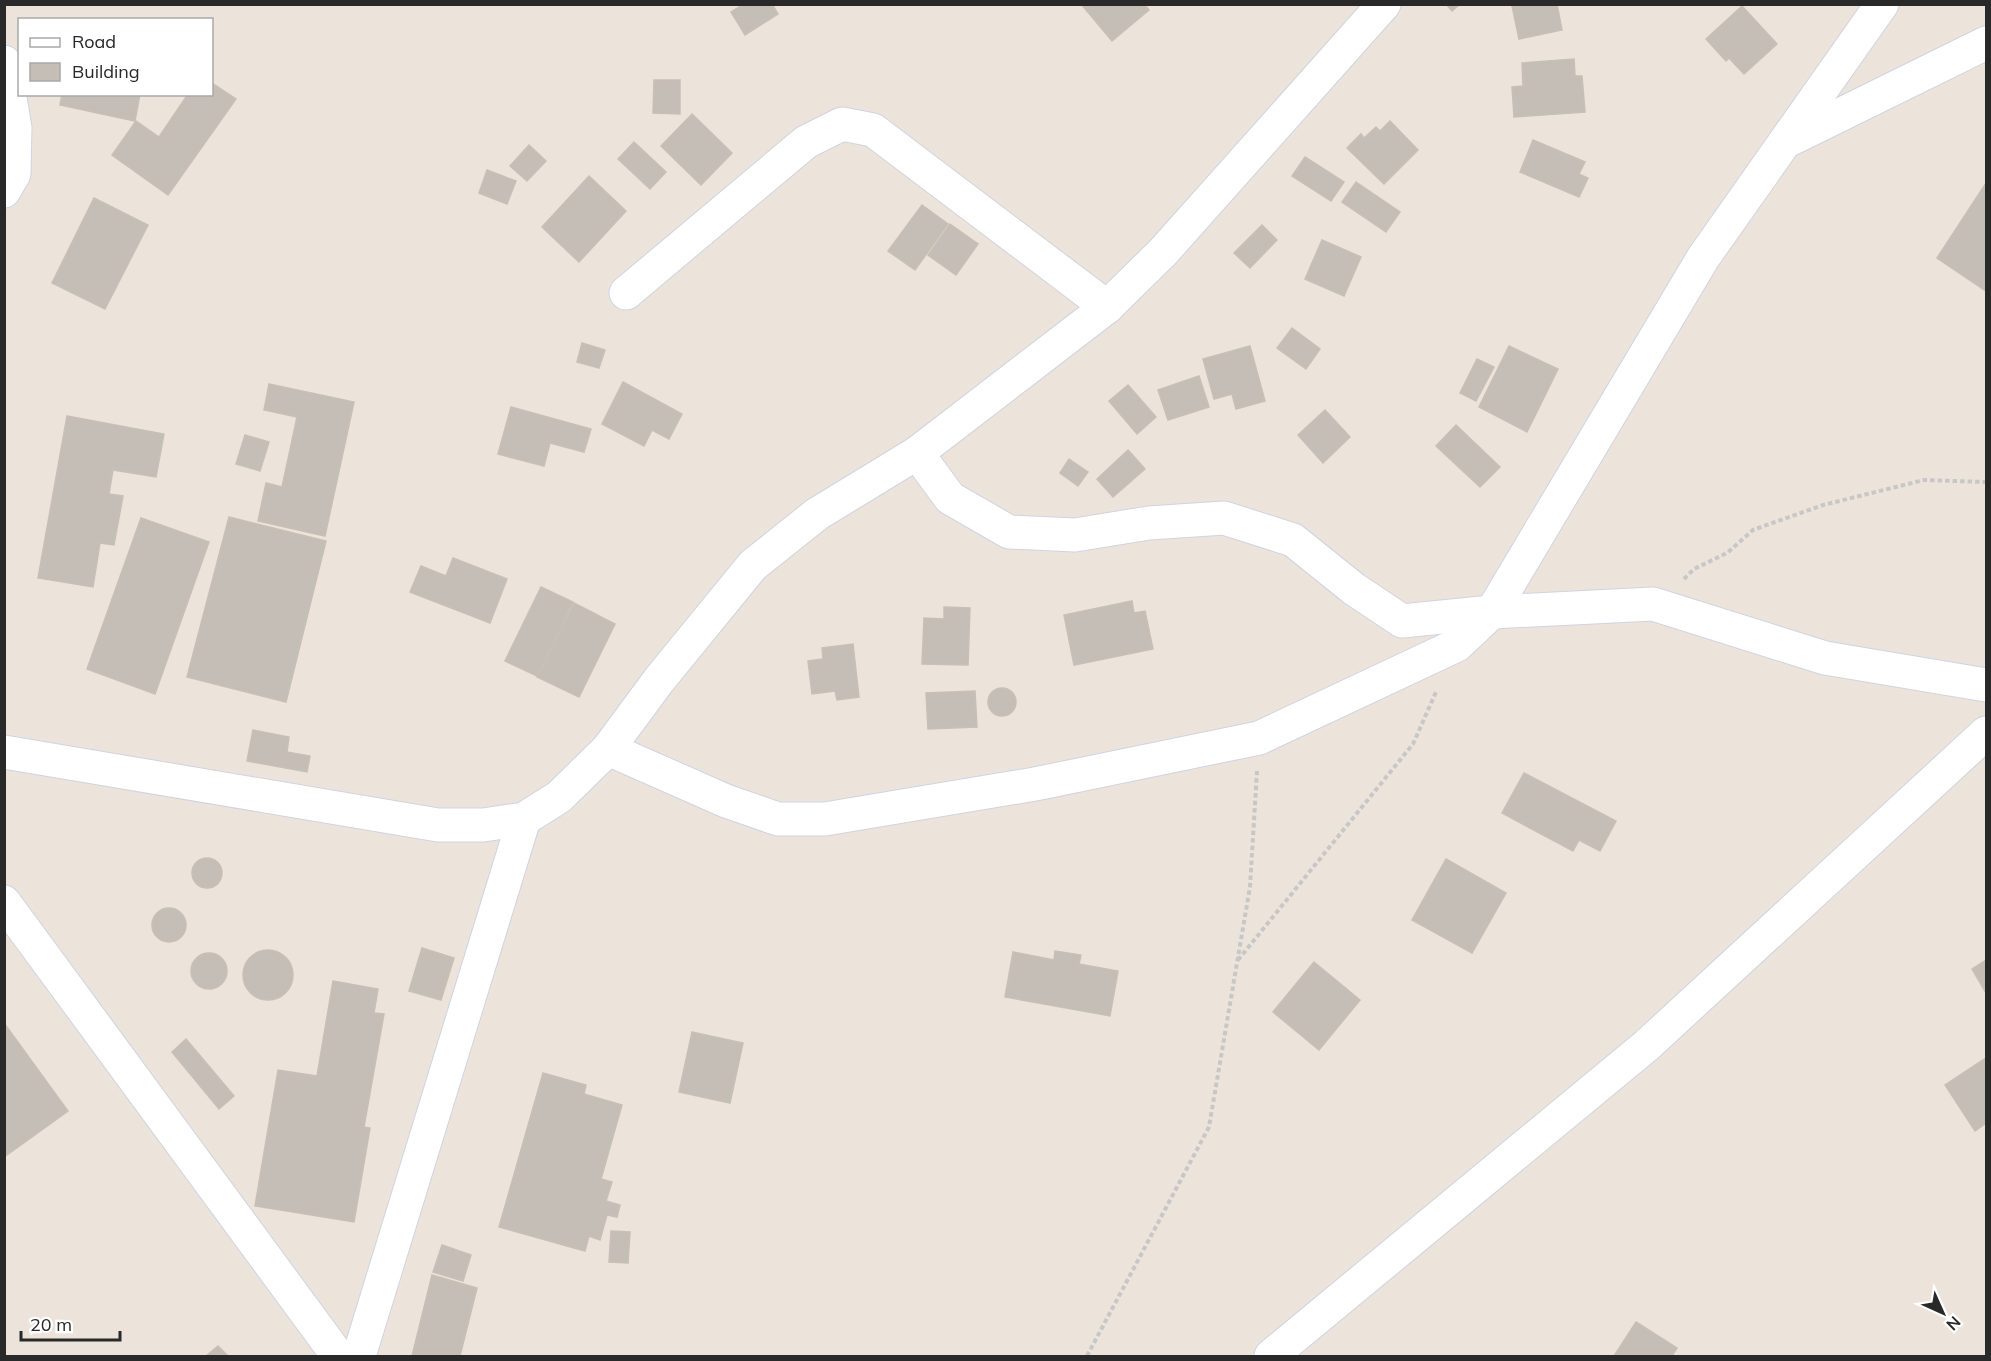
<svg xmlns="http://www.w3.org/2000/svg" width="1991" height="1361" font-family="Mulish,sans-serif">
  <rect width="100%" height="100%" fill="#ece4db"/>
  <!-- building -->
  <g fill="#c4beb7" stroke="#c7c0b4" stroke-width="1.5">
    <polygon points="744,4 772,4 778,14 745,35 731,12"/>
    <polygon points="1081,4 1144,4 1149,10 1112,41"/>
    <polygon points="1446,4 1460,4 1452,11"/>
    <polygon points="1520,4 1557,4 1562,30 1519,39 1512,6"/>
    <polygon points="1742,6 1777,44 1744,74 1729,58 1726,61 1706,39"/>
    <polygon points="1574,59 1575,76 1582,76 1585,112 1514,117 1512,87 1523,86 1522,63"/>
    <polygon points="654,80 680,80 680,114 653,113"/>
    <polygon points="212,83 236,99 168,195 112,155 136,121 159,137 188,94 212,94"/>
    <polygon points="62,94 140,94 135,121 60,105"/>
    <polygon points="692,114 732,153 701,185 661,146"/>
    <polygon points="1390,121 1418,150 1384,184 1347,148 1361,134 1364,138 1376,127 1380,131"/>
    <polygon points="1533,140 1585,162 1579,174 1588,178 1579,197 1520,172"/>
    <polygon points="634,142 666,172 650,189 618,159"/>
    <polygon points="529,145 546,161 527,181 510,166"/>
    <polygon points="1305,157 1344,182 1331,201 1292,176"/>
    <polygon points="487,170 516,181 507,204 479,193"/>
    <polygon points="589,176 626,211 579,262 542,227"/>
    <polygon points="1356,182 1400,212 1386,232 1342,202"/>
    <polygon points="1986,183 1986,291 1937,258"/>
    <polygon points="94,198 148,225 105,309 52,283"/>
    <polygon points="922,205 948,224 915,270 888,251"/>
    <polygon points="950,224 978,244 956,275 928,255"/>
    <polygon points="1262,225 1277,240 1250,268 1234,253"/>
    <polygon points="1322,240 1361,257 1344,296 1305,279"/>
    <polygon points="1292,328 1320,349 1306,369 1277,348"/>
    <polygon points="582,343 605,350 599,368 577,362"/>
    <polygon points="1250,346 1265,401 1236,409 1232,394 1214,399 1203,359"/>
    <polygon points="1509,346 1558,369 1527,432 1479,407"/>
    <polygon points="1477,359 1494,367 1476,401 1460,393"/>
    <polygon points="1199,376 1209,407 1168,420 1158,390"/>
    <polygon points="623,382 682,414 669,439 652,430 644,446 602,424"/>
    <polygon points="269,384 354,402 325,536 258,521 266,483 282,487 297,417 264,410"/>
    <polygon points="1128,385 1156,417 1137,434 1109,401"/>
    <polygon points="511,407 591,429 584,452 550,443 544,466 498,454"/>
    <polygon points="1325,410 1350,437 1323,463 1298,435"/>
    <polygon points="67,416 164,434 156,477 113,470 109,494 123,496 114,545 100,543 93,587 38,578"/>
    <polygon points="1456,425 1500,467 1480,487 1436,446"/>
    <polygon points="245,435 269,442 260,471 236,464"/>
    <polygon points="1128,450 1145,469 1113,497 1097,479"/>
    <polygon points="1069,459 1088,472 1078,486 1060,473"/>
    <polygon points="229,517 326,541 286,702 187,677"/>
    <polygon points="141,518 209,542 155,694 87,669"/>
    <polygon points="453,558 507,579 490,623 410,592 421,566 446,576"/>
    <polygon points="541,587 573,602 537,676 505,661"/>
    <polygon points="1132,601 1134,613 1145,611 1153,649 1074,665 1064,615"/>
    <polygon points="574,603 615,624 579,697 537,677"/>
    <polygon points="944,607 970,608 968,665 922,664 924,618 944,619"/>
    <polygon points="853,644 859,697 837,700 835,691 812,694 808,661 823,659 822,648"/>
    <circle cx="1002" cy="702" r="14"/>
    <polygon points="975,691 977,727 928,729 926,693"/>
    <polygon points="253,730 289,737 287,752 310,756 307,772 247,761"/>
    <polygon points="1524,773 1616,821 1600,851 1579,840 1573,851 1502,813"/>
    <circle cx="207" cy="873" r="15"/>
    <polygon points="1446,859 1506,893 1472,953 1412,920"/>
    <circle cx="169" cy="925" r="17"/>
    <polygon points="422,948 454,958 441,1000 409,991"/>
    <circle cx="268" cy="975" r="25"/>
    <polygon points="1055,951 1081,955 1079,964 1118,971 1110,1016 1005,997 1013,952 1054,960"/>
    <circle cx="209" cy="971" r="18"/>
    <polygon points="1986,960 1986,993 1972,969"/>
    <polygon points="1314,962 1360,1000 1319,1050 1273,1012"/>
    <polygon points="333,981 378,989 374,1013 384,1014 364,1127 370,1128 354,1222 255,1206 278,1070 317,1076"/>
    <polygon points="4,1023 68,1111 4,1157"/>
    <polygon points="692,1032 743,1043 730,1103 679,1092"/>
    <polygon points="186,1039 234,1096 219,1109 172,1052"/>
    <polygon points="1986,1058 1986,1123 1975,1131 1945,1085"/>
    <polygon points="543,1073 586,1085 584,1094 622,1105 601,1179 612,1182 606,1201 620,1205 617,1217 607,1215 600,1240 589,1236 585,1251 499,1227"/>
    <polygon points="611,1231 630,1232 628,1263 609,1262"/>
    <polygon points="442,1245 471,1255 463,1281 433,1272"/>
    <polygon points="432,1275 477,1288 460,1356 412,1356"/>
    <polygon points="1636,1322 1677,1348 1672,1356 1614,1356"/>
    <polygon points="218,1346 228,1356 206,1356"/>
  </g>
  <g fill="none" stroke-linecap="round" stroke-linejoin="round">
    <!-- minor casing -->
    <g stroke="#d0d3e2" stroke-width="35">
      <g id="minor">
        <polyline points="4,62 15,128 14,174 4,191"/>
        <polyline points="1789,140 1986,43"/>
        <polyline points="626,293 806,142 842,124 873,130 1107,307"/>
        <polyline points="917,453 950,498 1009,532 1075,535 1149,523 1224,518 1293,540 1354,589 1402,621 1492,612 1653,604 1825,658 1986,685"/>
        <polyline points="608,749 726,801 778,819 825,819 1035,784 1259,738 1457,645 1492,612 1703,258 1882,4"/>
        <polyline points="4,752 438,825 483,825 524,819 559,797 608,749 659,680 753,565 817,514 917,453 1107,307 1163,252 1384,4"/>
        <polyline points="4,902 338,1356"/>
        <polyline points="359,1356 524,819"/>
        <polyline points="1271,1356 1646,1046 1986,733"/>
      </g>
    </g>
    <!-- path -->
    <g stroke="#c7c7c7" stroke-width="4" stroke-dasharray="4.5 3" stroke-linecap="butt">
      <polyline points="1684,579 1694,569 1727,553 1753,530 1823,505 1924,480 1986,482"/>
      <polyline points="1238,960 1413,744 1436,692"/>
      <polyline points="1087,1356 1209,1127 1250,887 1257,771"/>
    </g>
    <!-- minor -->
    <use href="#minor" stroke="#fff" stroke-width="33"/>
  </g>
  <!-- border -->
  <rect width="1991" height="1361" fill="none" stroke="#292929" stroke-width="12"/>
  <!-- legend -->
  <rect x="18" y="18" width="195" height="78" fill="#ffffff" stroke="#a9a9a9" stroke-width="1.5"/>
  <rect x="30" y="38" width="30" height="9" fill="#ffffff" stroke="#a9a9a9" stroke-width="1.5"/>
  <text x="72" y="48" font-size="18" fill="#292929">Road</text>
  <rect x="30" y="63" width="30" height="18" fill="#c4beb7" stroke="#a9a9a9" stroke-width="1.5"/>
  <text x="72" y="78" font-size="18" fill="#292929">Building</text>
  <!-- north arrow -->
  <g transform="translate(1943 1313) rotate(135)" stroke="#ffffff" stroke-width="4.5" paint-order="stroke">
  <path d="M0-4.5L10 22L0 15L-10 22Z" fill="#292929"/>
  <text y="-9" font-size="16" font-weight="bold" text-anchor="middle" fill="#292929">N</text>
  </g>
  <!-- scale -->
  <path d="M21 1331v9h99v-9" fill="none" stroke="#292929" stroke-width="3"/>
  <text x="30" y="1331" font-size="18" fill="#292929" stroke="#ffffff" stroke-width="4.5" paint-order="stroke">20 m</text>
</svg>
